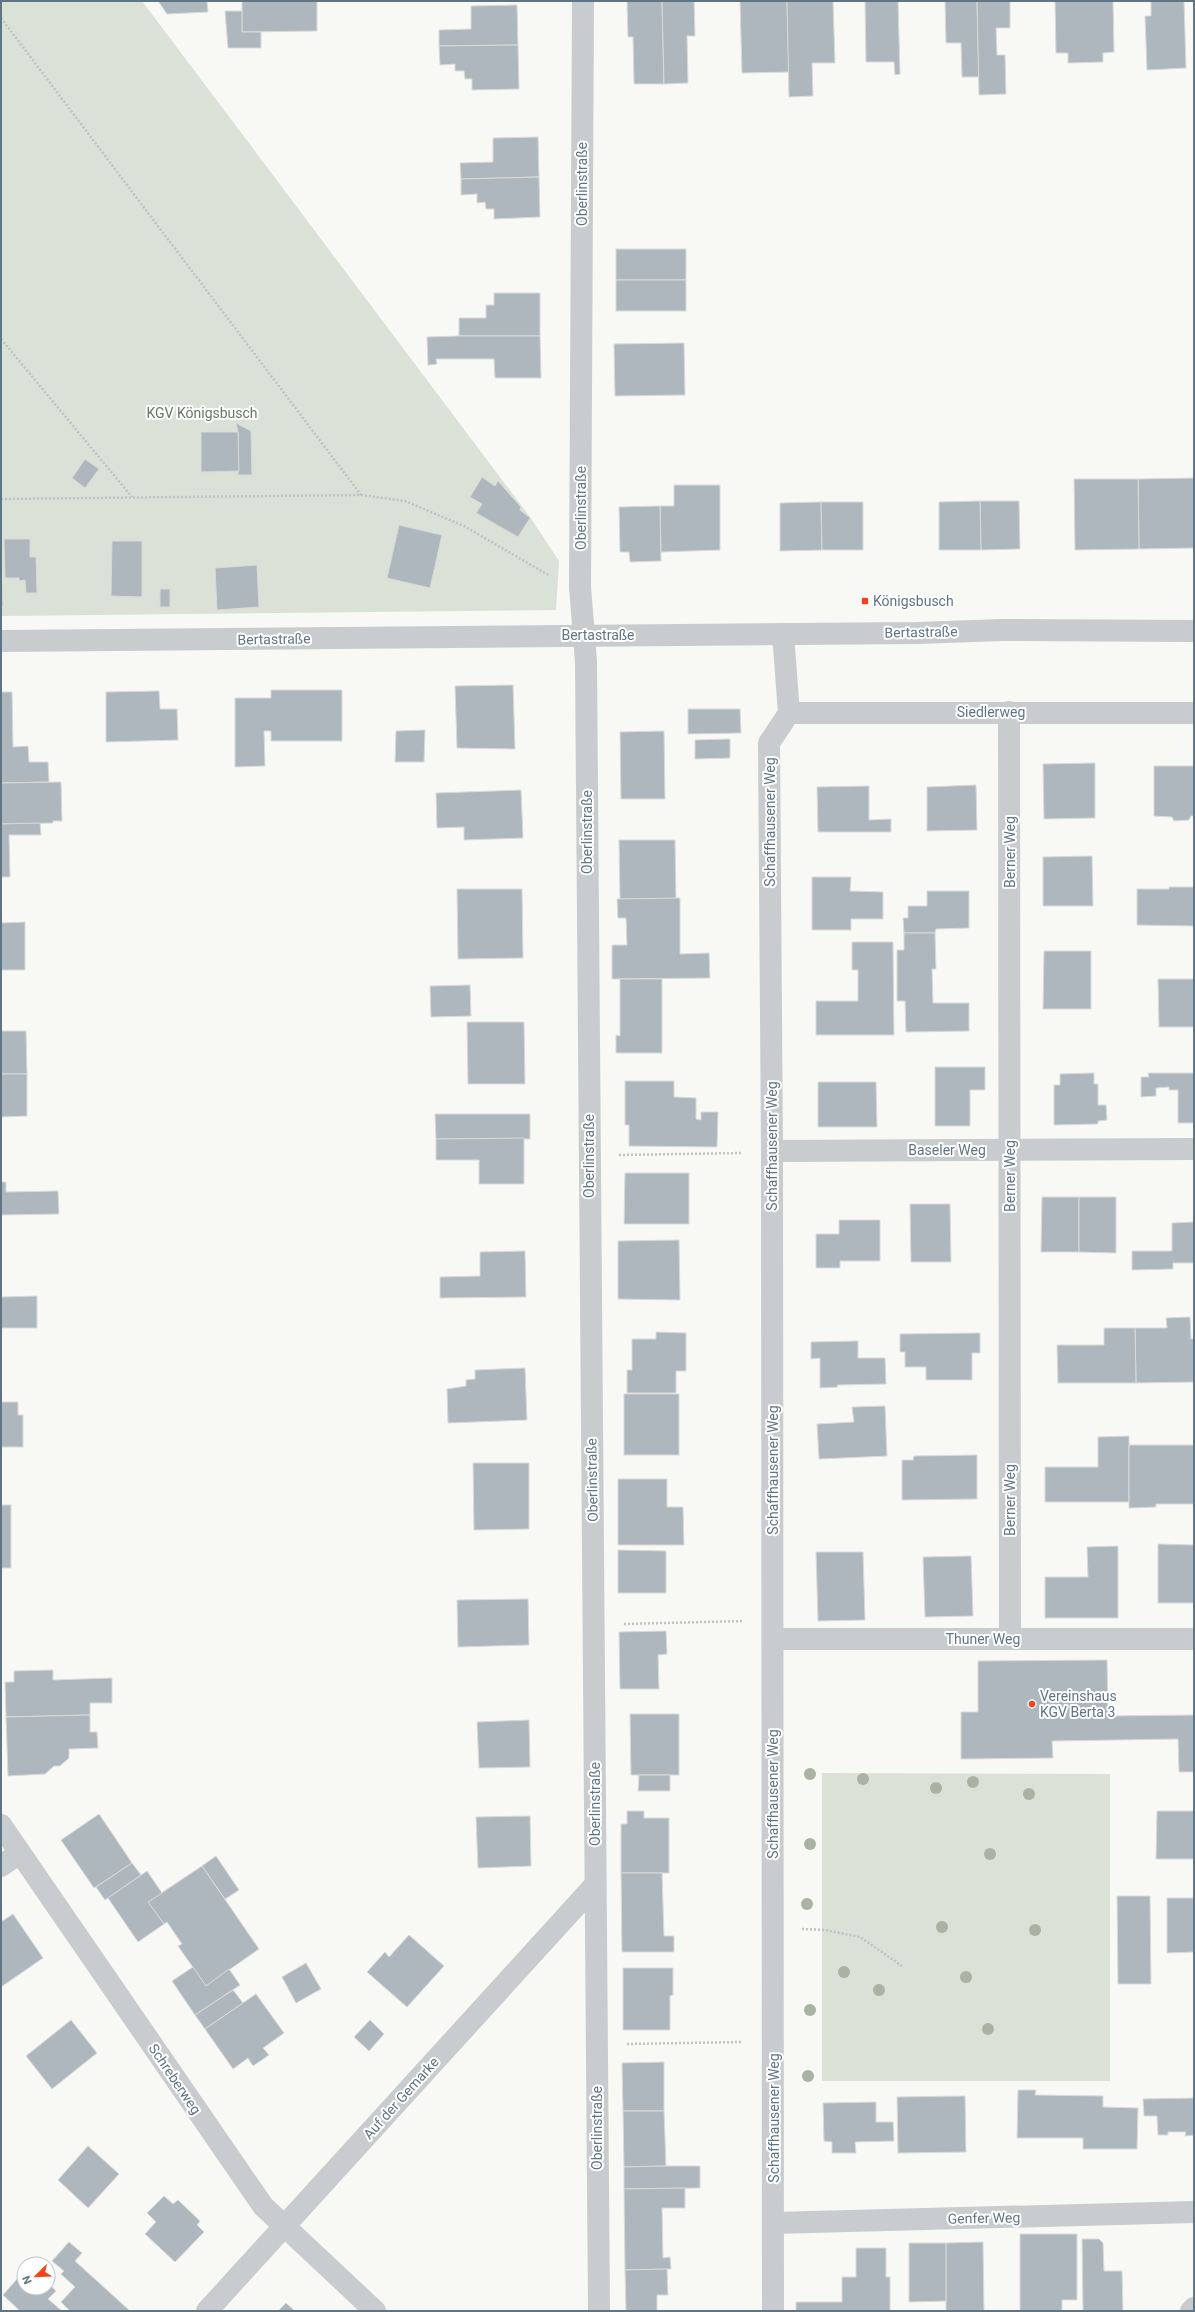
<svg xmlns="http://www.w3.org/2000/svg" width="1195" height="2312" font-family="Roboto,sans-serif">
  <rect width="100%" height="100%" fill="#f8f8f5"/>
  <!-- green -->
  <g fill="#dae1d6">
    <polygon points="1,1 142,1 530,517 559,561 556,610 1,616"/>
    <polygon points="822,1773 1110,1774 1110,2081 822,2081"/>
  </g>
  <!-- building -->
  <g fill="#aeb7bd" stroke="#dadad8">
    <polygon points="158,1 207,1 208,12 167,14"/>
    <polygon points="242,1 317,1 317,31 242,32"/>
    <polygon points="627,1 662,1 664,84 634,84 633,37 628,37"/>
    <polygon points="662,1 694,1 695,36 687,36 688,83 664,84"/>
    <polygon points="740,1 787,1 789,72 742,73"/>
    <polygon points="787,1 833,1 835,63 812,63 813,96 789,97"/>
    <polygon points="865,1 898,1 900,74 895,75 894,62 866,62"/>
    <polygon points="945,1 977,1 979,77 962,77 961,43 946,43"/>
    <polygon points="977,1 1010,1 1010,28 996,28 997,55 1005,55 1006,94 979,95"/>
    <polygon points="1055,1 1113,1 1114,52 1103,53 1103,62 1068,63 1068,53 1056,53"/>
    <polygon points="1151,1 1184,1 1186,68 1147,70 1145,16 1151,16"/>
    <polygon points="517,5 518,45 439,46 439,30 471,29 471,6"/>
    <polygon points="225,11 242,11 242,32 261,32 261,48 228,48"/>
    <polygon points="518,45 519,89 472,90 472,79 465,79 464,71 455,71 455,64 440,65 439,46"/>
    <polygon points="538,137 539,177 461,179 460,163 493,162 493,138"/>
    <polygon points="539,177 540,217 494,219 494,209 486,209 485,202 477,203 477,194 461,195 461,179"/>
    <rect x="616" y="249" width="70" height="31"/>
    <rect x="616" y="280" width="70" height="31"/>
    <polygon points="494,293 540,293 540,336 459,336 459,318 486,318 486,305 494,305"/>
    <polygon points="459,336 540,336 541,378 495,378 494,359 436,359 437,364 428,365 427,337"/>
    <polygon points="684,343 685,395 615,396 614,344"/>
    <polygon points="236,423 251,431 252,475 238,475 238,432"/>
    <polygon points="201,432 238,432 239,471 201,472"/>
    <polygon points="85,459 99,469 85,488 72,478"/>
    <polygon points="482,477 495,486 498,481 521,507 520,510 530,518 518,537 476,513 482,504 470,497"/>
    <polygon points="1194,478 1194,548 1139,549 1138,479"/>
    <polygon points="1074,479 1138,479 1139,549 1075,550"/>
    <polygon points="674,485 720,485 720,550 661,552 660,506 674,506"/>
    <polygon points="980,501 1019,501 1020,549 981,550"/>
    <polygon points="980,501 981,550 939,550 939,502"/>
    <polygon points="821,502 822,550 780,551 780,503"/>
    <polygon points="821,502 863,502 863,550 822,550"/>
    <polygon points="660,506 661,561 630,562 629,552 620,552 619,507"/>
    <polygon points="399,525 442,535 430,588 387,578"/>
    <polygon points="4,539 30,539 30,557 36,557 37,593 26,593 25,580 19,581 19,578 5,578"/>
    <polygon points="112,541 142,541 142,597 111,596"/>
    <polygon points="257,565 259,607 217,610 215,568"/>
    <polygon points="1,584 2,584 3,606 1,606"/>
    <rect x="160" y="589" width="10" height="18"/>
    <polygon points="513,685 515,749 457,748 455,686"/>
    <polygon points="271,690 342,690 342,741 271,741 271,731 264,731 265,766 235,767 235,698 271,698"/>
    <polygon points="159,691 160,709 177,709 178,740 106,742 106,692"/>
    <polygon points="1,692 12,692 13,747 28,746 29,762 48,762 49,782 1,783"/>
    <polygon points="688,709 740,709 741,733 688,734"/>
    <polygon points="425,730 424,762 395,762 396,731"/>
    <polygon points="664,731 665,799 621,799 620,732"/>
    <polygon points="730,739 730,758 695,759 695,740"/>
    <polygon points="1095,763 1095,818 1044,819 1043,764"/>
    <polygon points="1154,766 1194,766 1194,816 1191,816 1189,820 1174,821 1172,817 1154,816"/>
    <polygon points="61,782 62,821 53,821 53,823 1,824 1,783"/>
    <polygon points="976,785 977,830 927,831 927,787"/>
    <polygon points="869,786 869,820 891,819 891,832 818,832 817,787"/>
    <polygon points="521,790 523,838 464,840 464,827 437,828 436,793"/>
    <polygon points="40,823 41,835 9,835 10,877 1,877 1,824"/>
    <polygon points="619,840 675,840 676,899 620,899"/>
    <polygon points="1092,856 1093,906 1043,906 1043,857"/>
    <polygon points="812,877 851,877 850,891 883,892 883,919 851,919 851,930 812,930"/>
    <polygon points="1169,887 1194,887 1194,926 1137,925 1137,889 1169,889"/>
    <polygon points="457,889 522,889 523,958 458,959"/>
    <polygon points="927,891 969,891 969,928 936,929 935,933 904,933 903,918 908,918 908,906 927,906"/>
    <polygon points="680,898 680,954 709,953 710,978 612,979 612,945 627,945 626,918 618,918 617,899"/>
    <polygon points="25,922 25,970 1,970 1,923"/>
    <polygon points="904,933 935,933 936,969 932,969 933,1003 969,1003 969,1031 906,1032 905,1001 897,1001 897,950 904,950"/>
    <polygon points="852,942 893,942 894,1035 816,1035 816,1001 858,1001 858,970 852,970"/>
    <polygon points="1044,951 1091,951 1091,1009 1043,1009"/>
    <polygon points="620,979 662,979 662,1053 616,1053 616,1035 620,1036"/>
    <polygon points="1158,979 1194,979 1194,1027 1159,1027"/>
    <polygon points="470,985 471,1016 431,1017 430,986"/>
    <polygon points="467,1022 524,1022 525,1084 468,1084"/>
    <polygon points="1,1031 26,1031 27,1074 1,1074"/>
    <polygon points="935,1067 985,1067 985,1090 970,1090 970,1126 935,1126"/>
    <polygon points="1094,1073 1094,1084 1098,1084 1098,1105 1106,1105 1107,1120 1098,1121 1098,1124 1054,1125 1054,1085 1060,1085 1060,1074"/>
    <polygon points="1148,1073 1194,1073 1194,1123 1178,1123 1178,1090 1169,1090 1169,1087 1156,1088 1156,1096 1141,1097 1141,1077 1149,1077"/>
    <polygon points="1,1074 27,1074 27,1116 1,1117"/>
    <polygon points="625,1081 674,1081 674,1097 696,1098 696,1119 701,1120 701,1112 718,1112 717,1147 629,1146 629,1125 625,1125"/>
    <polygon points="818,1082 876,1082 877,1127 818,1127"/>
    <polygon points="435,1114 530,1114 530,1139 436,1139"/>
    <polygon points="524,1138 524,1184 479,1184 479,1160 436,1160 436,1139"/>
    <polygon points="625,1173 689,1173 689,1224 624,1224"/>
    <polygon points="1,1182 6,1182 6,1192 58,1191 59,1214 1,1215"/>
    <polygon points="1042,1197 1079,1197 1079,1252 1041,1252"/>
    <polygon points="1079,1197 1116,1197 1116,1253 1079,1252"/>
    <polygon points="910,1204 950,1204 951,1262 911,1262"/>
    <polygon points="839,1220 880,1220 880,1261 840,1261 840,1268 816,1268 816,1234 839,1234"/>
    <polygon points="1194,1222 1194,1263 1173,1263 1173,1269 1132,1270 1132,1251 1172,1251 1172,1223"/>
    <polygon points="679,1240 680,1300 618,1299 618,1241"/>
    <polygon points="525,1251 526,1297 440,1298 440,1277 480,1276 480,1252"/>
    <polygon points="37,1296 37,1328 1,1328 1,1297"/>
    <polygon points="1190,1317 1191,1339 1194,1339 1194,1382 1136,1383 1135,1328 1167,1328 1166,1318"/>
    <polygon points="1104,1328 1135,1328 1136,1383 1058,1383 1057,1345 1104,1345"/>
    <polygon points="656,1332 686,1333 686,1371 676,1371 676,1393 627,1393 627,1370 632,1370 632,1339 656,1339"/>
    <polygon points="980,1333 980,1353 972,1353 972,1380 926,1380 926,1367 905,1367 905,1352 900,1352 900,1334"/>
    <polygon points="858,1341 858,1358 885,1358 886,1384 837,1385 838,1387 820,1388 820,1358 811,1359 811,1342"/>
    <polygon points="525,1368 527,1420 448,1423 447,1389 466,1386 466,1380 475,1379 475,1370"/>
    <rect x="624" y="1394" width="55" height="61"/>
    <polygon points="1,1402 18,1402 18,1415 23,1415 23,1447 1,1447"/>
    <polygon points="885,1406 887,1456 819,1459 817,1424 854,1422 852,1407"/>
    <polygon points="1129,1436 1129,1502 1045,1502 1045,1467 1098,1467 1098,1437"/>
    <polygon points="1129,1445 1194,1445 1194,1504 1156,1504 1156,1507 1129,1508"/>
    <polygon points="977,1455 977,1499 902,1500 902,1460 913,1460 914,1456"/>
    <polygon points="473,1463 529,1463 529,1529 474,1530"/>
    <polygon points="618,1479 667,1479 667,1507 683,1507 684,1545 618,1545"/>
    <rect x="1" y="1505" width="10" height="63"/>
    <polygon points="1158,1544 1194,1545 1194,1603 1158,1603"/>
    <polygon points="1118,1546 1118,1618 1045,1618 1045,1577 1088,1577 1087,1547"/>
    <polygon points="618,1550 666,1551 666,1593 618,1593"/>
    <polygon points="816,1552 863,1552 865,1620 818,1621"/>
    <polygon points="971,1556 973,1616 925,1617 923,1557"/>
    <polygon points="528,1599 529,1645 458,1647 457,1600"/>
    <polygon points="666,1631 667,1654 658,1655 659,1689 620,1689 619,1632"/>
    <polygon points="1107,1660 1108,1716 1194,1715 1194,1772 1179,1772 1178,1739 1052,1741 1053,1758 961,1759 961,1712 978,1712 978,1661"/>
    <polygon points="53,1670 53,1680 112,1678 112,1703 90,1703 90,1715 6,1717 5,1682 14,1682 14,1671"/>
    <polygon points="630,1714 679,1714 679,1775 631,1775"/>
    <polygon points="90,1715 90,1732 97,1732 98,1748 69,1749 69,1758 60,1766 54,1766 45,1774 8,1776 6,1717"/>
    <polygon points="529,1720 530,1767 479,1768 477,1722"/>
    <polygon points="639,1775 670,1775 670,1791 638,1791"/>
    <polygon points="627,1811 644,1811 644,1818 669,1818 669,1873 621,1873 621,1824 627,1824"/>
    <polygon points="1157,1811 1194,1811 1194,1859 1156,1859"/>
    <polygon points="99,1814 132,1863 94,1888 61,1840"/>
    <polygon points="530,1816 531,1866 478,1868 476,1817"/>
    <polygon points="216,1856 239,1890 225,1899 202,1866"/>
    <polygon points="132,1863 141,1875 105,1900 96,1887"/>
    <polygon points="202,1866 259,1949 206,1986 178,1946 182,1944 167,1922 164,1924 148,1902"/>
    <polygon points="147,1871 162,1893 148,1902 164,1924 138,1942 108,1898"/>
    <polygon points="621,1873 662,1873 664,1936 674,1936 674,1952 622,1952"/>
    <polygon points="1117,1896 1150,1896 1151,1984 1118,1984"/>
    <polygon points="1167,1898 1194,1898 1194,1952 1167,1953"/>
    <polygon points="13,1914 43,1958 1,1987 1,1922"/>
    <polygon points="409,1935 444,1966 407,2007 367,1972 385,1952 389,1957"/>
    <polygon points="306,1963 321,1989 296,2003 282,1977"/>
    <polygon points="193,1967 206,1986 229,1969 240,1985 195,2015 172,1981"/>
    <polygon points="623,1968 673,1968 673,1995 670,1996 670,2030 623,2030"/>
    <polygon points="233,1990 243,2003 205,2029 195,2015"/>
    <polygon points="256,1994 284,2033 263,2048 269,2055 253,2066 248,2058 233,2069 205,2029"/>
    <polygon points="71,2020 97,2053 52,2089 26,2056"/>
    <polygon points="370,2020 384,2034 369,2051 354,2037"/>
    <polygon points="664,2062 664,2111 623,2111 622,2063"/>
    <polygon points="1018,2090 1036,2090 1035,2095 1103,2096 1103,2107 1138,2108 1137,2149 1083,2149 1083,2138 1017,2138"/>
    <polygon points="965,2096 966,2152 898,2153 897,2097"/>
    <polygon points="1194,2098 1194,2135 1185,2136 1186,2132 1168,2132 1168,2135 1158,2135 1157,2116 1144,2116 1143,2099"/>
    <polygon points="876,2102 876,2122 893,2122 894,2141 855,2142 856,2153 832,2153 832,2142 824,2141 823,2103"/>
    <polygon points="623,2111 664,2111 666,2166 624,2167"/>
    <polygon points="88,2146 119,2174 88,2208 58,2180"/>
    <polygon points="666,2166 700,2166 700,2188 624,2189 624,2167"/>
    <polygon points="685,2188 685,2208 662,2208 663,2258 670,2257 671,2269 625,2270 624,2189"/>
    <polygon points="164,2196 173,2204 178,2200 200,2221 197,2225 204,2232 175,2262 145,2234 156,2222 147,2213"/>
    <polygon points="1020,2234 1077,2234 1077,2300 1062,2300 1062,2311 1020,2311"/>
    <polygon points="1082,2239 1099,2239 1103,2243 1104,2271 1122,2271 1123,2311 1083,2311"/>
    <polygon points="69,2242 82,2253 75,2261 130,2311 70,2311 61,2302 75,2287 61,2274 64,2271 52,2261"/>
    <polygon points="983,2242 984,2311 946,2311 946,2243"/>
    <polygon points="909,2243 946,2243 946,2301 909,2302"/>
    <polygon points="856,2248 886,2248 886,2277 890,2277 890,2311 796,2311 796,2302 842,2302 842,2277 856,2277"/>
    <polygon points="667,2269 668,2295 657,2295 657,2311 626,2311 625,2270"/>
    <polygon points="24,2271 24,2288 48,2288 48,2283 56,2291 48,2299 62,2311 20,2311 3,2295"/>
    <polygon points="286,2303 295,2311 278,2311"/>
  </g>
  <g fill="none" stroke-linecap="round" stroke-linejoin="round">
    <!-- path -->
    <g stroke="#bfc2c4" stroke-width="2.5" stroke-dasharray="2 2" stroke-linecap="butt">
      <polyline points="1,18 361,495"/>
      <polyline points="1,339 132,497"/>
      <polyline points="1,499 361,495 405,501 464,526 550,576"/>
      <polyline points="619,1155 742,1153"/>
      <polyline points="624,1624 743,1621"/>
      <polyline points="802,1929 825,1930 860,1937 902,1966"/>
      <polyline points="627,2044 742,2042"/>
    </g>
    <!-- minor -->
    <g stroke="#c8cccf" stroke-width="22">
      <polyline points="583,1 580,587 586,662 599,2311"/>
      <polyline points="1,641 917,633 1002,630 1194,631"/>
      <polyline points="1009,712 1010,1639"/>
      <polyline points="789,713 1194,713"/>
      <polyline points="772,1151 1194,1149"/>
      <polyline points="773,1639 1194,1639"/>
      <polyline points="1,1825 263,2206 375,2311"/>
      <polyline points="1,1866 20,1853"/>
      <polyline points="774,2223 1194,2212"/>
      <polyline points="207,2311 595,1885"/>
      <polyline points="773,2311 772,1151 769,743 789,713 783,634"/>
      <polyline points="1191,2311 1194,2308"/>
    </g>
  </g>
  <!-- trees -->
  <g fill="#a8b3a3">
    <circle cx="810" cy="1774" r="6"/>
    <circle cx="863" cy="1779" r="6"/>
    <circle cx="973" cy="1782" r="6"/>
    <circle cx="936" cy="1788" r="6"/>
    <circle cx="1029" cy="1794" r="6"/>
    <circle cx="810" cy="1844" r="6"/>
    <circle cx="990" cy="1854" r="6"/>
    <circle cx="807" cy="1904" r="6"/>
    <circle cx="942" cy="1927" r="6"/>
    <circle cx="1035" cy="1930" r="6"/>
    <circle cx="844" cy="1972" r="6"/>
    <circle cx="966" cy="1977" r="6"/>
    <circle cx="879" cy="1990" r="6"/>
    <circle cx="810" cy="2010" r="6"/>
    <circle cx="988" cy="2029" r="6"/>
    <circle cx="808" cy="2076" r="6"/>
  </g>
  <!-- markers -->
  <g fill="#f4431a" stroke="#fff" stroke-width="1.5">
    <rect x="861" y="597" width="8" height="8" rx="2"/>
    <circle cx="1032" cy="1704" r="4"/>
  </g>
  <g text-anchor="middle" dominant-baseline="central" stroke-width="4" stroke-linejoin="round" paint-order="stroke">
    <!-- street labels -->
    <g font-size="14" fill="#607583" stroke="#fff">
      <text transform="translate(582 184) rotate(-90)">Oberlinstraße</text>
      <text transform="translate(581 508) rotate(-90)">Oberlinstraße</text>
      <text transform="translate(921 632) rotate(-1)">Bertastraße</text>
      <text x="598" y="635">Bertastraße</text>
      <text transform="translate(274 639) rotate(-1)">Bertastraße</text>
      <text x="991" y="712">Siedlerweg</text>
      <text transform="translate(770 822) rotate(-90)">Schaffhausener Weg</text>
      <text transform="translate(587 832) rotate(-90)">Oberlinstraße</text>
      <text transform="translate(1010 852) rotate(-90)">Berner Weg</text>
      <text transform="translate(772 1146) rotate(-90)">Schaffhausener Weg</text>
      <text x="947" y="1150">Baseler Weg</text>
      <text transform="translate(589 1156) rotate(-90)">Oberlinstraße</text>
      <text transform="translate(1010 1176) rotate(-90)">Berner Weg</text>
      <text transform="translate(773 1470) rotate(-90)">Schaffhausener Weg</text>
      <text transform="translate(592 1480) rotate(-91)">Oberlinstraße</text>
      <text transform="translate(1010 1500) rotate(-90)">Berner Weg</text>
      <text x="983" y="1639">Thuner Weg</text>
      <text transform="translate(773 1794) rotate(-90)">Schaffhausener Weg</text>
      <text transform="translate(595 1804) rotate(-90)">Oberlinstraße</text>
      <text transform="translate(175 2079) rotate(56)">Schreberweg</text>
      <text transform="translate(401 2098) rotate(-48)">Auf der Gemarke</text>
      <text transform="translate(774 2118) rotate(-90)">Schaffhausener Weg</text>
      <text transform="translate(597 2128) rotate(-90)">Oberlinstraße</text>
      <text transform="translate(984 2218) rotate(-1)">Genfer Weg</text>
    </g>
    <!-- park labels -->
    <g font-size="14" fill="#667a60" stroke="#fff">
      <text x="202" y="413">KGV Königsbusch</text>
    </g>
    <!-- poi labels -->
    <g font-size="14" fill="#607583" stroke="#fff" text-anchor="start">
      <text x="873" y="601">Königsbusch</text>
      <text x="1040" y="1696">Vereinshaus<tspan x="1040" dy="16">KGV Berta 3</tspan></text>
    </g>
  </g>
  <!-- border -->
  <rect width="1195" height="2312" fill="none" stroke="#607583" stroke-width="4"/>
  <!-- north arrow -->
  <g transform="translate(36 2276) rotate(247)"><circle r="19" fill="#ffffff" stroke="#bfc8cd"/>
  <path d="M0-3L7 15L0 10L-7 15Z" fill="#f4431a"/>
  <text y="-6" font-size="11" font-weight="bold" text-anchor="middle" fill="#607583">N</text>
  </g>
</svg>
